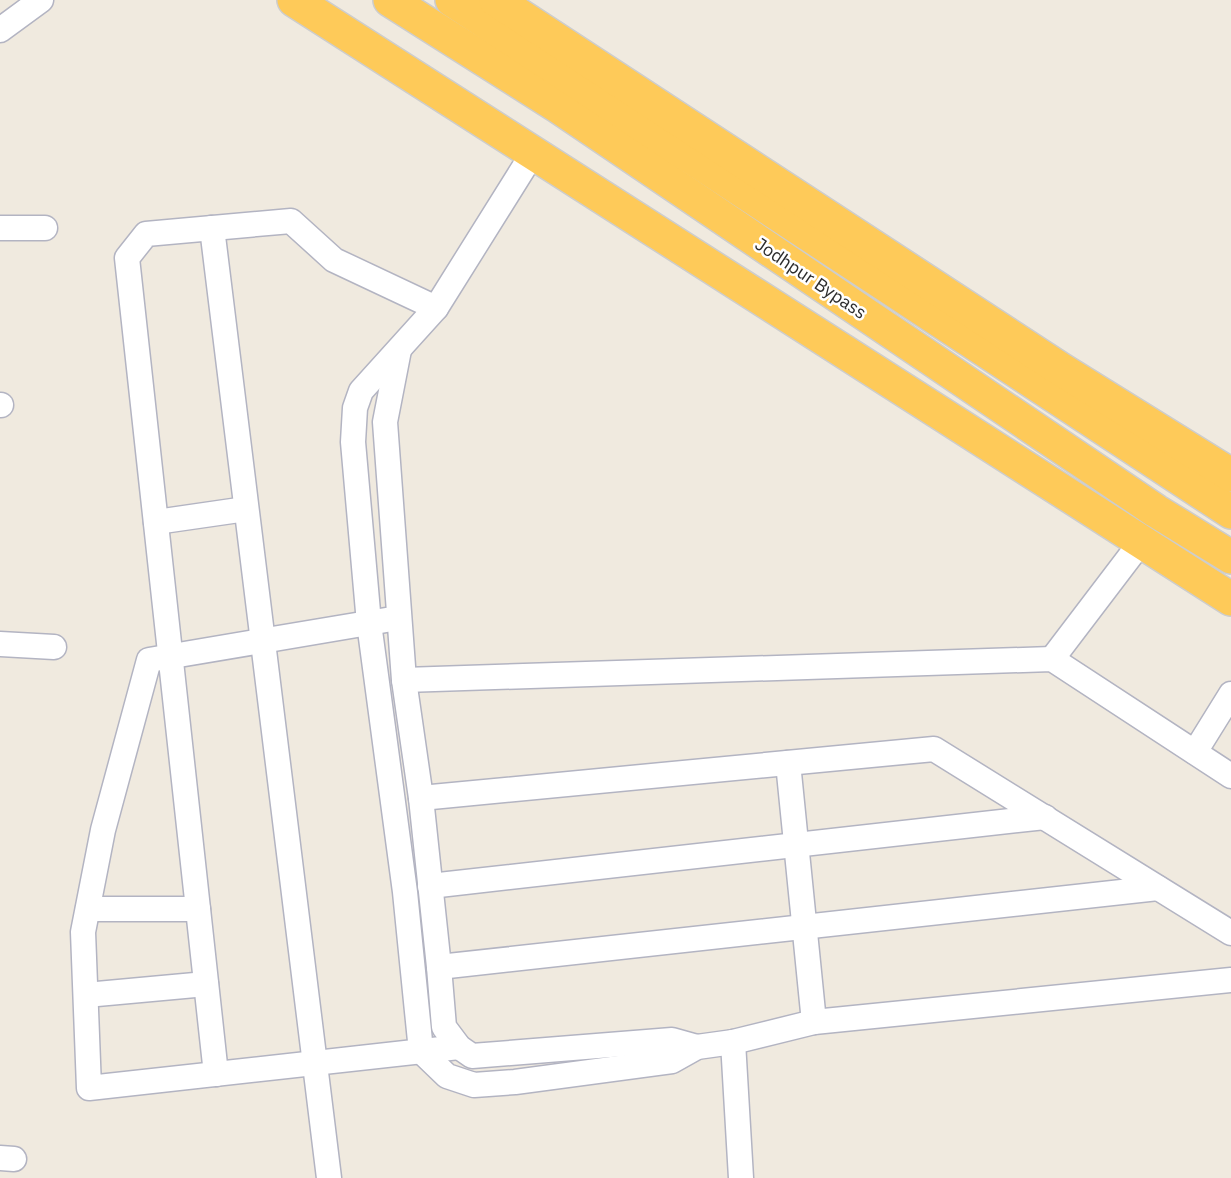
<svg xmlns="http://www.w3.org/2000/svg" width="1231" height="1178" font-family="'IBM Plex Sans',sans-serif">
  <rect width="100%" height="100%" fill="#f0eadf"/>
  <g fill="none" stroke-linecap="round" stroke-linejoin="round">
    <!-- minor casing -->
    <g stroke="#b3b4c2" stroke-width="27">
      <g id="minor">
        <polyline points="0,30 41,0"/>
        <polyline points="533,153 436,308 361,391 355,408 353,442 369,623 405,892 421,1051 447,1076 474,1085 515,1082 672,1061 697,1047 733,1042 814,1022 1231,980"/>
        <polyline points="0,228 45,228"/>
        <polyline points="212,228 329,1178"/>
        <polyline points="399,350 385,422 404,680 421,798 439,967 444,1027 459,1047 472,1056 672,1040 697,1047"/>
        <polyline points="0,405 1,405"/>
        <polyline points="156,522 246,509"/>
        <polyline points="398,618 149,660 103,830 83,932 89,1088 459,1047"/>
        <polyline points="0,644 54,647"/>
        <polyline points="1052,659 1141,542"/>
        <polyline points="404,680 1052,659 1231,776"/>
        <polyline points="1195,752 1231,694"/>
        <polyline points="788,763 814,1022"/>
        <polyline points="421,798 934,749 1231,933"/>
        <polyline points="430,886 1045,817"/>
        <polyline points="88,909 198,909"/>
        <polyline points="439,967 1158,888"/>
        <polyline points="86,995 206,984"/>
        <polyline points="733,1042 741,1178"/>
        <polyline points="216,1074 127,258 146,234 291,221 334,260 436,308"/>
        <polyline points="0,1158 14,1159"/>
      </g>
    </g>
    <!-- trunk casing -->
    <g stroke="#cdcdcd" stroke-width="36">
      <g id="trunk">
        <polyline points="294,0 1231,599"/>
        <polyline points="390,0 559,107 1156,511 1231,557"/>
        <polyline points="452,0 1231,512"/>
        <polyline points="496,0 1062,370 1231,475"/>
      </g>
    </g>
    <!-- minor -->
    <use href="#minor" stroke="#fff" stroke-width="24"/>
    <!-- trunk -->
    <use href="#trunk" stroke="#feca59" stroke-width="33"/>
  </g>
  <g text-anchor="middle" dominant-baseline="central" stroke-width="5" stroke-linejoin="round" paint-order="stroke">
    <!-- street labels -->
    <g font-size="18" fill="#2d2d2d" stroke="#fff">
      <text transform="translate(811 278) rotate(34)">Jodhpur Bypass</text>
    </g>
  </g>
</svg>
